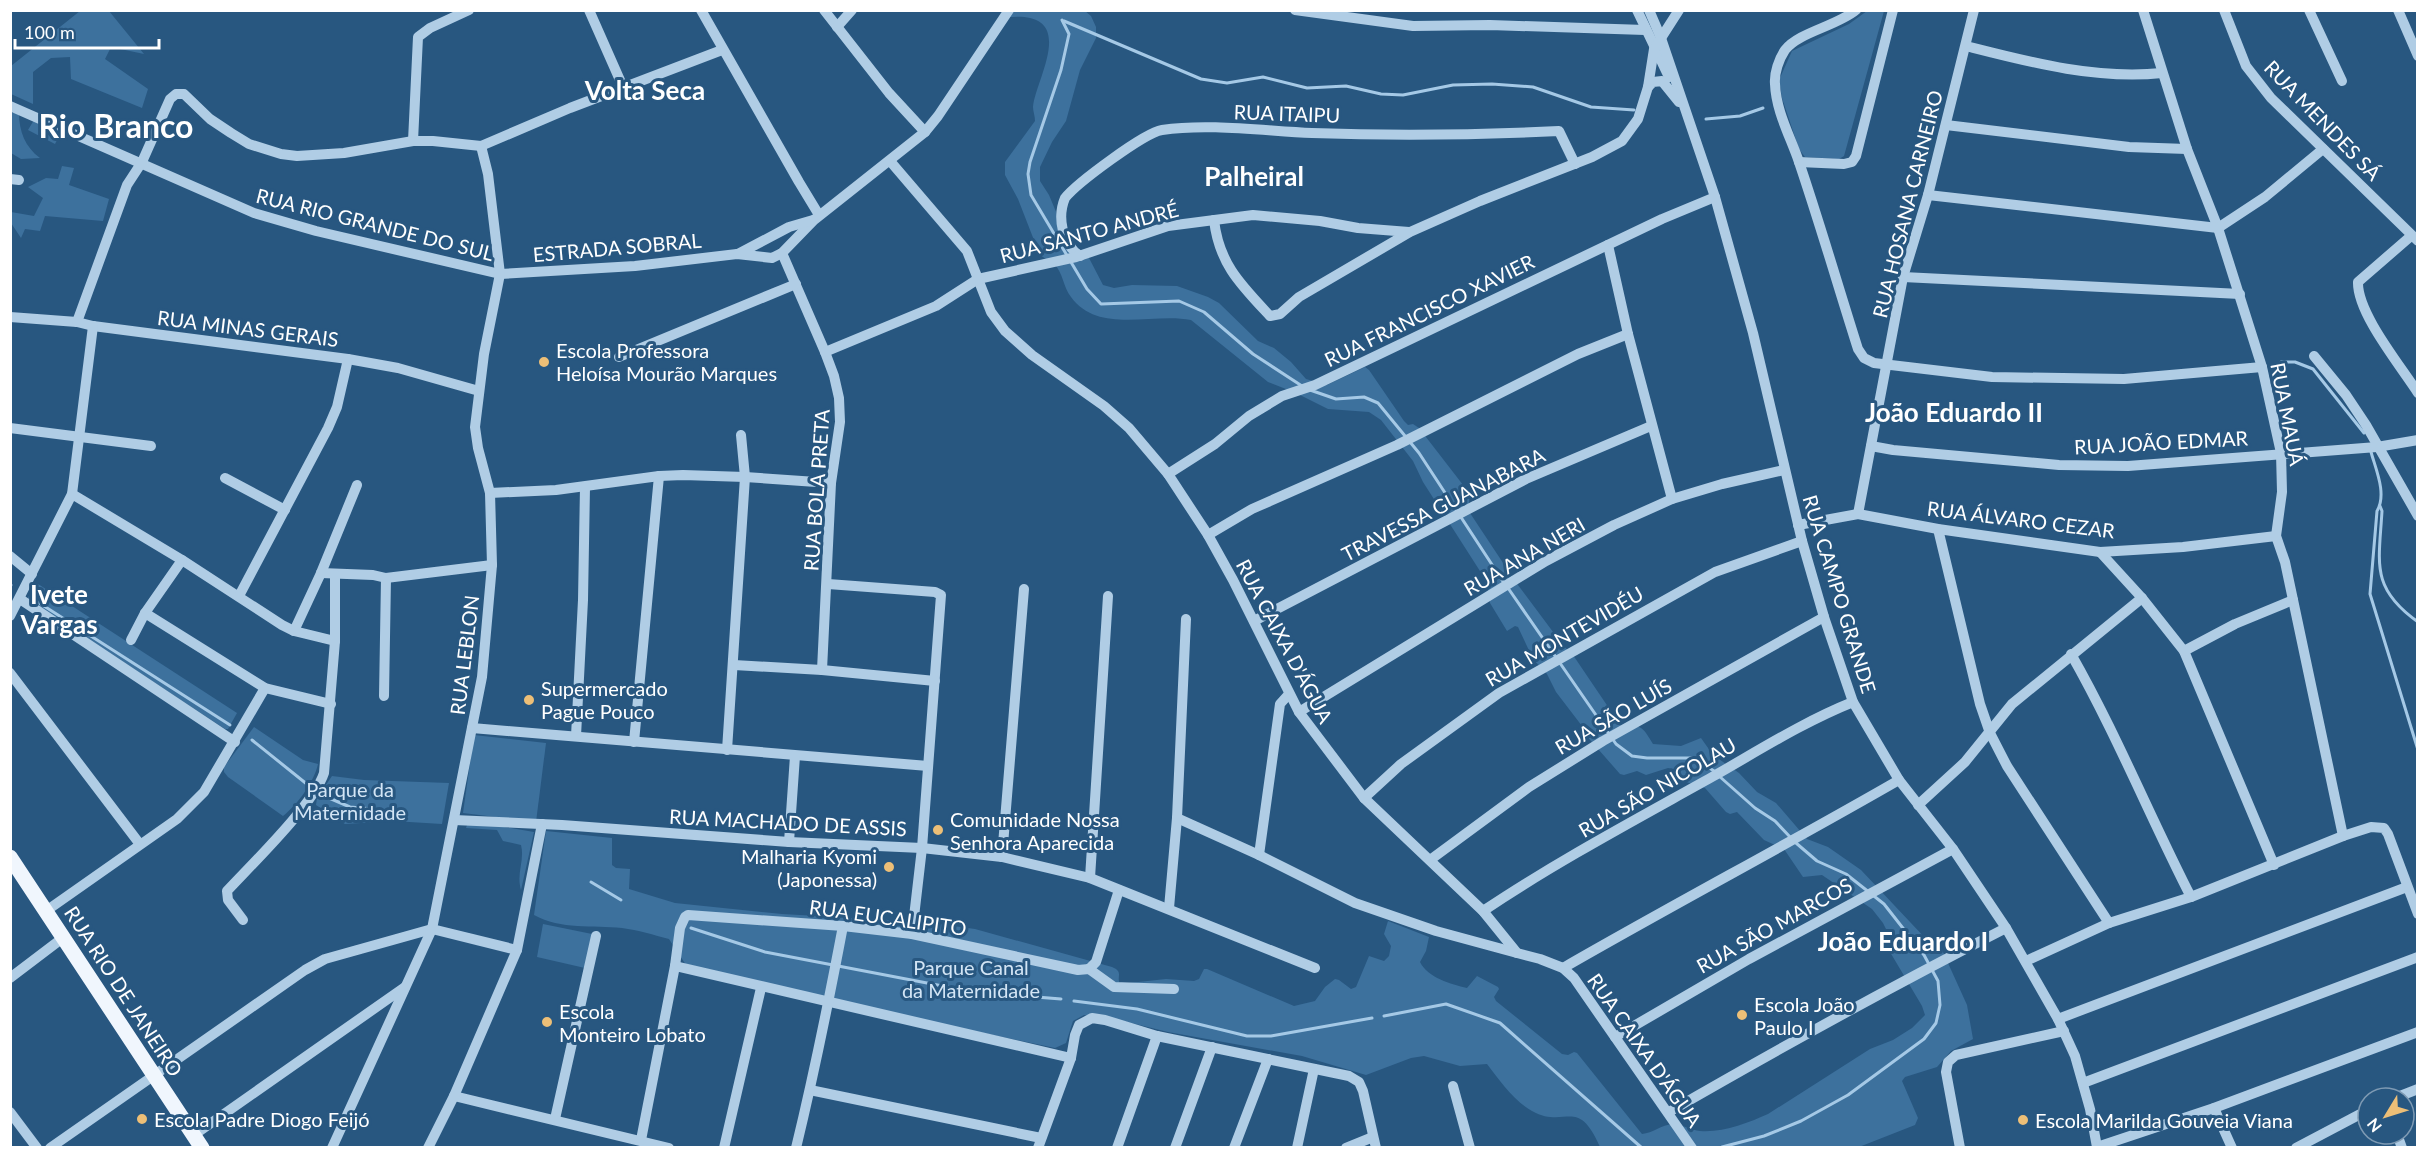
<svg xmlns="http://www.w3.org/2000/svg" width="2428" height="1158" font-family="Lato,sans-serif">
  <rect width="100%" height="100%" fill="#285780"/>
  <!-- green -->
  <g fill="#3d719d">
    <polygon points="80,11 109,11 144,54 111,47 105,59 148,89 142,108 71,79 70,57 51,58 33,72 33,104 11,94 11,66"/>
    <path d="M 1011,11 L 1085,11 L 1091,16 L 1096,27 L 1096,38 L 1080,70 L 1066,121 L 1052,142 L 1040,167 L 1040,181 L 1049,195 L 1064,231 L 1071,243 L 1089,258 L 1103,285 L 1114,288 L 1132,285 L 1177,286 L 1208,297 L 1219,303 L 1258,341 L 1274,348 L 1291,362 L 1306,379 L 1327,385 L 1365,367 L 1369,370 L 1404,421 L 1408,425 L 1413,424 L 1419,428 L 1470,494 L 1468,510 L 1515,581 L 1562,644 L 1575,658 L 1621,726 C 1642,725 1642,726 1653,744 L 1681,746 L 1701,738 L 1713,755 L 1739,773 L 1757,792 L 1776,803 L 1807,839 L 1828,847 L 1861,870 L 1927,940 L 1938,941 L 1967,1005 L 1973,1039 L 1951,1051 L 1937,1067 L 1905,1077 L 1902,1081 L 1918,1118 L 1915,1125 L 1859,1147 L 1600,1147 C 1577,1095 1566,1130 1532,1111 C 1513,1100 1500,1081 1487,1064 L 1460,1066 L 1424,1056 L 1411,1058 L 1366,1075 L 1302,1056 L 1168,1032 L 1107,1017 L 1084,1015 L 1073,1021 L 1066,1043 L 1055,1048 L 855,1006 L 686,965 L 669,939 C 654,935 638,930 622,928 C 593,925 561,930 534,915 L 546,831 L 612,838 L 612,865 L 616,868 L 630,869 L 629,889 L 675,903 L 782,914 L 924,922 L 975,929 L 1112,967 C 1124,972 1116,976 1120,984 L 1166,979 L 1194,981 L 1199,979 L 1204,969 L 1207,969 L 1294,1006 L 1315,1001 L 1325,987 L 1335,979 L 1339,980 L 1351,989 L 1356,987 L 1369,956 L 1384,961 L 1389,956 L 1391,946 L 1384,934 L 1388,921 L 1429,937 L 1426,951 L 1420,962 C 1428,978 1451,984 1467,988 L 1477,976 L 1498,987 L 1499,989 L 1494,997 L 1496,1001 L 1562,1054 L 1568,1055 L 1574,1052 L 1577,1053 L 1642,1134 C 1653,1133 1661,1125 1673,1124 C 1681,1124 1691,1130 1700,1131 C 1722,1133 1748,1123 1768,1114 L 1870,1049 L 1893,1040 L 1912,1028 L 1925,1015 L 1922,1006 L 1890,952 L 1887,940 L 1888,933 L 1883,923 L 1872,909 L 1822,875 L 1803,877 L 1784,849 L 1764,840 L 1737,812 L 1730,814 L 1726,812 L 1705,788 L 1683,781 L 1674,769 L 1668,768 L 1646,775 L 1637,771 L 1624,775 L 1620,774 L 1584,733 L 1582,726 L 1556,692 L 1547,674 L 1533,659 L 1518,627 L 1515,626 L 1507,631 L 1490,603 L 1487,582 L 1423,482 L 1413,461 L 1381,420 L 1369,412 L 1328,409 L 1296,393 L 1268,382 L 1191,320 C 1153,312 1099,335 1071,297 C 1063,287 1063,272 1054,264 C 1049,259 1043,259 1039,253 L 1018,199 L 1005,175 L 1005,162 L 1035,121 C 1035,116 1033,111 1033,107 C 1035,83 1070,27 1030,18 C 1023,16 1014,17 1006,17 Z"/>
    <polygon points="1867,11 1884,11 1844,156 1839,159 1805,157 1799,149 1782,98 1779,80 1792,51 1849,24"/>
    <path d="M 11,113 L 19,113 C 19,131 25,147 40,158 L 21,159 L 11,153 Z"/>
    <polygon points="34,120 60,134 55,144 28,130"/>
    <polygon points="62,166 74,168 69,185 109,199 103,221 45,216 40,231 25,229 21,238 11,223 11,212 34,216 43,198 28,187 46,178 58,179"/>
    <polygon points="35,582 237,713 228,729 225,729 30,601 28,598"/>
    <path d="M 254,727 L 303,760 L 318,764 C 314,782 298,804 283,816 L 228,777 L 224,772 L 224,767 Z"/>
    <polygon points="474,735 546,743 536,822 463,813"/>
    <polygon points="332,776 364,780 449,783 442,824 393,821 345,824 316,805 317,798"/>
    <path d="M 467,825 L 499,826 L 534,832 L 521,890 C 516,873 525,861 521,845 L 503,841 L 497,830 L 466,828 Z"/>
    <polygon points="543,924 592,934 585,968 537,957"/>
  </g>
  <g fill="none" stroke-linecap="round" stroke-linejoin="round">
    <!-- stream -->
    <g stroke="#a5c9e6" stroke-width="3">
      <polyline points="1062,20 1069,34 1061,70 1030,162 1028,174 1031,195 1087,289 1101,304 1179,301 1204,312 1253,354 1302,386"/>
      <polyline points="1064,21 1201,79 1227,83 1263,77 1307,88 1346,86 1381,94 1403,95 1453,85 1492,84 1533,87 1591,107 1634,110"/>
      <polyline points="1706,119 1740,116 1763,108"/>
      <polyline points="2281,362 2295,362 2313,369 2364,433"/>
      <polyline points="1310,390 1336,399 1364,397 1378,403 1419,453 1504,583"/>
      <path d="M 2371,452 C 2376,470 2387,494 2377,511 L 2370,594 L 2418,750"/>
      <path d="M 2380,506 L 2382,511 C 2379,563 2370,588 2418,622"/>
      <polyline points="10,585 11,585"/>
      <polyline points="1508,588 1616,744 1632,756 1647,758 1694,758 1714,771"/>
      <polyline points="33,599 230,725"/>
      <polyline points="252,740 308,785"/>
      <polyline points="1719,776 1755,808 1775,821 1791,838"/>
      <polyline points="322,795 350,807 373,809"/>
      <polyline points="591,882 621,900"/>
      <polyline points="691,928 765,952 974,992 1061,999"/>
      <polyline points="1074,1001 1137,1009 1247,1036 1271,1036 1372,1018"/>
      <polyline points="1384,1016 1446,1004 1500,1023 1642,1148"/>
      <polyline points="1722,1147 1764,1136 1801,1121 1848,1095 1924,1039 1936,1023 1940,1005 1938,981 1924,955 1884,904 1846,874 1817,861 1796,843"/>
    </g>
    <!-- minor -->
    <g stroke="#b0cde5" stroke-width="10">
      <polyline points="589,10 623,87"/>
      <polyline points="701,10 799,182 819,215"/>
      <polyline points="824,10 889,93 925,132"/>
      <polyline points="1295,10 1413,26 1490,25 1645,30"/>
      <polyline points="1637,10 1669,77"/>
      <polyline points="1649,10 1661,38 1715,197 1753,333 1802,541 1824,617 1853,702 1899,780 1953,849 2006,928 2058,1019 2075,1056 2090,1109 2097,1147 2214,1108 2418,1032"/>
      <path d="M 1856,10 C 1837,26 1799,32 1785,50 C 1779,59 1774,73 1775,84 C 1776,111 1790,136 1799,162 C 1820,224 1838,286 1858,349 L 1864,358 L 1874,363 L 1992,377 L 2124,379 L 2262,367"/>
      <polyline points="2143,10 2187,149 2218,228 2262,367 2281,453 2282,492 2276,536 2285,562 2343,836"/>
      <polyline points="2224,10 2246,66 2271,98 2418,241"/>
      <polyline points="2309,10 2342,81"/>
      <polyline points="2398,10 2418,56"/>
      <polyline points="837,27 852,10"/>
      <path d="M 1966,46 C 2029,62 2096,80 2162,73"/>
      <polyline points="1648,87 1653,82 1662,81 1679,102"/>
      <polyline points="10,106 254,213 316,231 500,274 635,266 737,254 772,258 782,253 814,220 925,132 938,116 1009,10"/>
      <polyline points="1946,125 2129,147 2187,149"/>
      <polyline points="413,141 418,37 430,28 469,10"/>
      <polyline points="890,161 967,251 991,312 1005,331 1032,355 1104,406 1129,428 1168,474 1208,535 1233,580 1299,712 1364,798 1483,911 1517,953 1540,959 1563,968 1574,978 1692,1148"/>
      <polyline points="1799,162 1844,164 1852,162 1856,156 1893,10"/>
      <polyline points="10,179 19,180"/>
      <polyline points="1928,195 2218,228 2265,197 2323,149"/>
      <path d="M 1214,220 C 1219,264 1241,285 1270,316 L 1280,314 L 1299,297 L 1410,232 L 1480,201 L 1592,157 L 1622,141 L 1638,119 L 1648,87 L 1654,49 L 1679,10"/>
      <path d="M 2411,236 L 2358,282 C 2357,313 2400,365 2418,393"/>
      <polyline points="1608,245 1628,334 1672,499"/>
      <polyline points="782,253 825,352 834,376 839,398 840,422 831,483 822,670"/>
      <polyline points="738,254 789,227 813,220"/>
      <path d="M 1080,256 C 1062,244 1057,217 1065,198 C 1077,183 1144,133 1162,130 C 1208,123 1265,131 1312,133 C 1395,136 1477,135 1559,131 L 1575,164"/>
      <polyline points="1903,277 2240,294"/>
      <polyline points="10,317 77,322 93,326 348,359 398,368 479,391"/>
      <polyline points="77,322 127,185 142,162 170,99 176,94 184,94 210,119 231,133 249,144 281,154 297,156 344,153 413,141 433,141 481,146 570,108 722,50"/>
      <polyline points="825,352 936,306 978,279 1076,257 1168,226 1253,215 1320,221 1358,228 1409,232"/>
      <polyline points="2314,356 2346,395 2366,425 2418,516"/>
      <polyline points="619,357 796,284"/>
      <polyline points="10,428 151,446"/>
      <polyline points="1871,446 1893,450 2059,465 2128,466 2377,447 2418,440"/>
      <polyline points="1168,474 1215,444 1249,416 1282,396 1315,385 1662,219 1715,197"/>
      <polyline points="225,478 285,510"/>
      <polyline points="490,493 556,490 659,476 683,475 745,477 831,483"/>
      <polyline points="72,494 182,560 282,625 294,631 335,641"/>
      <polyline points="1858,514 1903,277 1928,195 1974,10"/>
      <polyline points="1798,525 1858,514 1938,529 2100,552 2183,547 2276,536"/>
      <polyline points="1938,529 1980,704 1990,733 2007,766 2109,923"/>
      <polyline points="1208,535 1252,509 1397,445 1578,354 1628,334"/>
      <polyline points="2100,552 2142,598 2184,651 2274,865"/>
      <polyline points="10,556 32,574"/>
      <polyline points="321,573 373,575 386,578 492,565"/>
      <polyline points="828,584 935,592 941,595 922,848 912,934"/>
      <polyline points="239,596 328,428 337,407 348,359"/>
      <polyline points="20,599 235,742"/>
      <polyline points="145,613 265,688 331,704"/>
      <polyline points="10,616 72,494 93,326"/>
      <polyline points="1254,621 1526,479 1651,426"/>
      <polyline points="294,631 321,573 357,485"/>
      <polyline points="131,640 145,613 182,560"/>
      <polyline points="2184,651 2235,624 2293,600"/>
      <path d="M 2071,654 C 2116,733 2150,817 2191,897"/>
      <polyline points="734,665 822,670 935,681"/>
      <polyline points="10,673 139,843"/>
      <polyline points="384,696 386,578"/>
      <polyline points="1299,712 1546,561 1614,525 1672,499 1722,484 1784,470"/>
      <polyline points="472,728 928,766"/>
      <polyline points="576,736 583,600 585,487"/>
      <polyline points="634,742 659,476"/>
      <polyline points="727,750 745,477 741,435"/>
      <polyline points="1364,798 1401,764 1499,693 1715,572 1802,541"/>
      <polyline points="1918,805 1965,762 2012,704 2142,598"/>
      <polyline points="1177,818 1259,855 1355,903 1436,931 1517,953"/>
      <polyline points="454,820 562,825 789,842 922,848 1002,857 1090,878 1315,968"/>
      <polyline points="789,842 795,756"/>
      <polyline points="1259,855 1280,704 1289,694"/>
      <polyline points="1002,857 1024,589"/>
      <polyline points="1430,860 1529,787 1603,741 1824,617"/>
      <polyline points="1090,878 1108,596"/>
      <polyline points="1169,908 1177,818 1186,619"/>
      <polyline points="46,911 177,819 204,792 265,688"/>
      <path d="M 1483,911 C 1556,862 1635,820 1712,777 C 1758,751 1803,722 1853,702"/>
      <path d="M 243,920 L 228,900 L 227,891 C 251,865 314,804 324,773 L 335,641 L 335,575"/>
      <polyline points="2026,961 2109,923 2191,897 2343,836 2371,827 2384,828 2388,834 2418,914"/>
      <polyline points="675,966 1071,1058"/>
      <path d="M 1563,968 C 1674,904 1788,844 1899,780"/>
      <polyline points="1089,969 1114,987 1174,989"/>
      <polyline points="1089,969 1096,962 1119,890"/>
      <polyline points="10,978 64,937"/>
      <polyline points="2058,1019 2407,887"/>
      <polyline points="1615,1037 1749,959 1953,849"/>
      <polyline points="2083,1083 2418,957"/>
      <polyline points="1453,1086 1470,1148"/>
      <polyline points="810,1090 1041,1138"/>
      <polyline points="454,1096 669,1148"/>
      <polyline points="2395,1098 2418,1089"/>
      <polyline points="2214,1108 2232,1148"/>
      <polyline points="10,1112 37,1148"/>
      <path d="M 1669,1112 C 1780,1048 1892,986 2006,928"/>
      <polyline points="555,1119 596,936"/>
      <polyline points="2397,1134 2402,1148"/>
      <polyline points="194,1135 405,987"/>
      <polyline points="641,1140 675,966 680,928 685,917 688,915 843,926 912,934 1078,970 1089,969"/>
      <polyline points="50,1148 305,970 325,959 432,929 517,950"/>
      <polyline points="332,1148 432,929 482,677 492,565 490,493 478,448 475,427 484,354 500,274 488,174 481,146"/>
      <polyline points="428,1148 454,1096 517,950 542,824"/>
      <polyline points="724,1148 761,988"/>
      <path d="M 796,1148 C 814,1074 829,1000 843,926"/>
      <polyline points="1038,1148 1071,1058 1075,1035 1079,1025 1092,1018 1105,1020 1157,1036 1349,1076 1359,1082 1363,1091 1376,1148"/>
      <polyline points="1117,1148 1157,1036"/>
      <polyline points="1175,1148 1212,1047"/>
      <polyline points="1234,1148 1268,1059"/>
      <polyline points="1297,1148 1314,1069"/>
      <polyline points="1346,1148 1373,1137"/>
      <polyline points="1960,1148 1946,1072 1948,1062 1956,1055 2064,1031"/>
      <polyline points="2296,1148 2368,1110"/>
    </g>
    <!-- major -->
    <polyline stroke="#f0f6fd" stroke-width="15" points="10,857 202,1148"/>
  </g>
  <!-- markers -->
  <g fill="#edbf77" stroke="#285780" stroke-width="2">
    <circle cx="544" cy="362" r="6"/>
    <circle cx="529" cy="700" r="6"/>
    <circle cx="938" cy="830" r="6"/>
    <circle cx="889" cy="867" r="6"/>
    <circle cx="1742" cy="1015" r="6"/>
    <circle cx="547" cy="1022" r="6"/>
    <circle cx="142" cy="1119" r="6"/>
    <circle cx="2023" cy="1120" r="6"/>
  </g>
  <g text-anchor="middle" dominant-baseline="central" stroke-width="6" stroke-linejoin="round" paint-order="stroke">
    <!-- street labels -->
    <g font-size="20" fill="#fff" stroke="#285780">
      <text transform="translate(1287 113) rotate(2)">RUA ITAIPU</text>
      <text transform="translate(2323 120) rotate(46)">RUA MENDES SÁ</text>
      <text transform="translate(1907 204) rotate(-76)">RUA HOSANA CARNEIRO</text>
      <text transform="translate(375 224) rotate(14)">RUA RIO GRANDE DO SUL</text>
      <text transform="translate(1089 232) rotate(-15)">RUA SANTO ANDRÉ</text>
      <text transform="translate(617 247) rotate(-5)">ESTRADA SOBRAL</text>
      <text transform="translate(1429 310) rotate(-26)">RUA FRANCISCO XAVIER</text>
      <text transform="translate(248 328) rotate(7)">RUA MINAS GERAIS</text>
      <text transform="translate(2288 414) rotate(79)">RUA MAUÁ</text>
      <text transform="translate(2161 442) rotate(-3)">RUA JOÃO EDMAR</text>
      <text transform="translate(816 490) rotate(-86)">RUA BOLA PRETA</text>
      <text transform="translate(1443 504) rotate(-27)">TRAVESSA GUANABARA</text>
      <text transform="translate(2021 519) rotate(7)">RUA ÁLVARO CEZAR</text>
      <text transform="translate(1524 556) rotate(-30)">RUA ANA NERI</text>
      <text transform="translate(1840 594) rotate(73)">RUA CAMPO GRANDE</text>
      <text transform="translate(1564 636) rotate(-30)">RUA MONTEVIDÉU</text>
      <text transform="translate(1285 641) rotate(62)">RUA CAIXA D'ÁGUA</text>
      <text transform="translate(464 655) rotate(-83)">RUA LEBLON</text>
      <text transform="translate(1613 716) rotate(-30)">RUA SÃO LUÍS</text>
      <text transform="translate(1657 787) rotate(-30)">RUA SÃO NICOLAU</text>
      <text transform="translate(788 822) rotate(3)">RUA MACHADO DE ASSIS</text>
      <text transform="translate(888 917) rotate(8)">RUA EUCALIPITO</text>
      <text transform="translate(1774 925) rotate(-29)">RUA SÃO MARCOS</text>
      <text transform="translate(124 991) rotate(57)">RUA RIO DE JANEIRO</text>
      <text transform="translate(1645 1050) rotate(55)">RUA CAIXA D'ÁGUA</text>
    </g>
    <!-- poi labels -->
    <g font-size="20" fill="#fff" stroke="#285780" text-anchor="start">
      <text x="556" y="350">Escola Professora<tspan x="556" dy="23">Heloísa Mourão Marques</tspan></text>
      <text x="541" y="688">Supermercado<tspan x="541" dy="23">Pague Pouco</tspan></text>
      <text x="950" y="819">Comunidade Nossa<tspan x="950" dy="23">Senhora Aparecida</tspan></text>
      <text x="877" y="856" text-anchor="end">Malharia Kyomi<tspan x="877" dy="23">(Japonessa)</tspan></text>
      <text x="1754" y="1004">Escola João<tspan x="1754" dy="23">Paulo I</tspan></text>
      <text x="559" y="1011">Escola<tspan x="559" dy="23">Monteiro Lobato</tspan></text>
      <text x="154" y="1119">Escola Padre Diogo Feijó</text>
      <text x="2035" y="1120">Escola Marilda Gouveia Viana</text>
    </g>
    <!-- park labels -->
    <g font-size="20" fill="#d3e5f5" stroke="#285780">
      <text x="350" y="789">Parque da<tspan x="350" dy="23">Maternidade</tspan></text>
      <text x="971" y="967">Parque Canal<tspan x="971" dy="23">da Maternidade</tspan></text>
    </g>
    <!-- district labels -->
    <g font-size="26" font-weight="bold" fill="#fff" stroke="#285780">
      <text x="645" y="90">Volta Seca</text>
      <text x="1254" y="176">Palheiral</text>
      <text x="1954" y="412">João Eduardo II</text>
      <text x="59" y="594">Ivete<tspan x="59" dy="30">Vargas</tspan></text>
      <text x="1903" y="941">João Eduardo I</text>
    </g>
    <!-- town labels -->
    <g font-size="32" font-weight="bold" fill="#fff" stroke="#285780">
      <text x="116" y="125">Rio Branco</text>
    </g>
  </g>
  <!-- border -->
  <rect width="2428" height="1158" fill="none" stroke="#ffffff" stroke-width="24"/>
  <!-- north arrow -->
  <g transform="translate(2386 1116) rotate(232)"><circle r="28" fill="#285780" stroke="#7e9ab3" stroke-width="1.5"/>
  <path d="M0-4.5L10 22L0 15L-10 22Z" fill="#edbf77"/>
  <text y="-9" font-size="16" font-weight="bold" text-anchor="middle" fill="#ffffff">N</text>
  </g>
  <!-- scale -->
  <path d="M15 39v9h144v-9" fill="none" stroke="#ffffff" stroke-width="3"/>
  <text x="24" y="39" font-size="18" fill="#ffffff" stroke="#285780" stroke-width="4.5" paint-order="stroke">100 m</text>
</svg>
